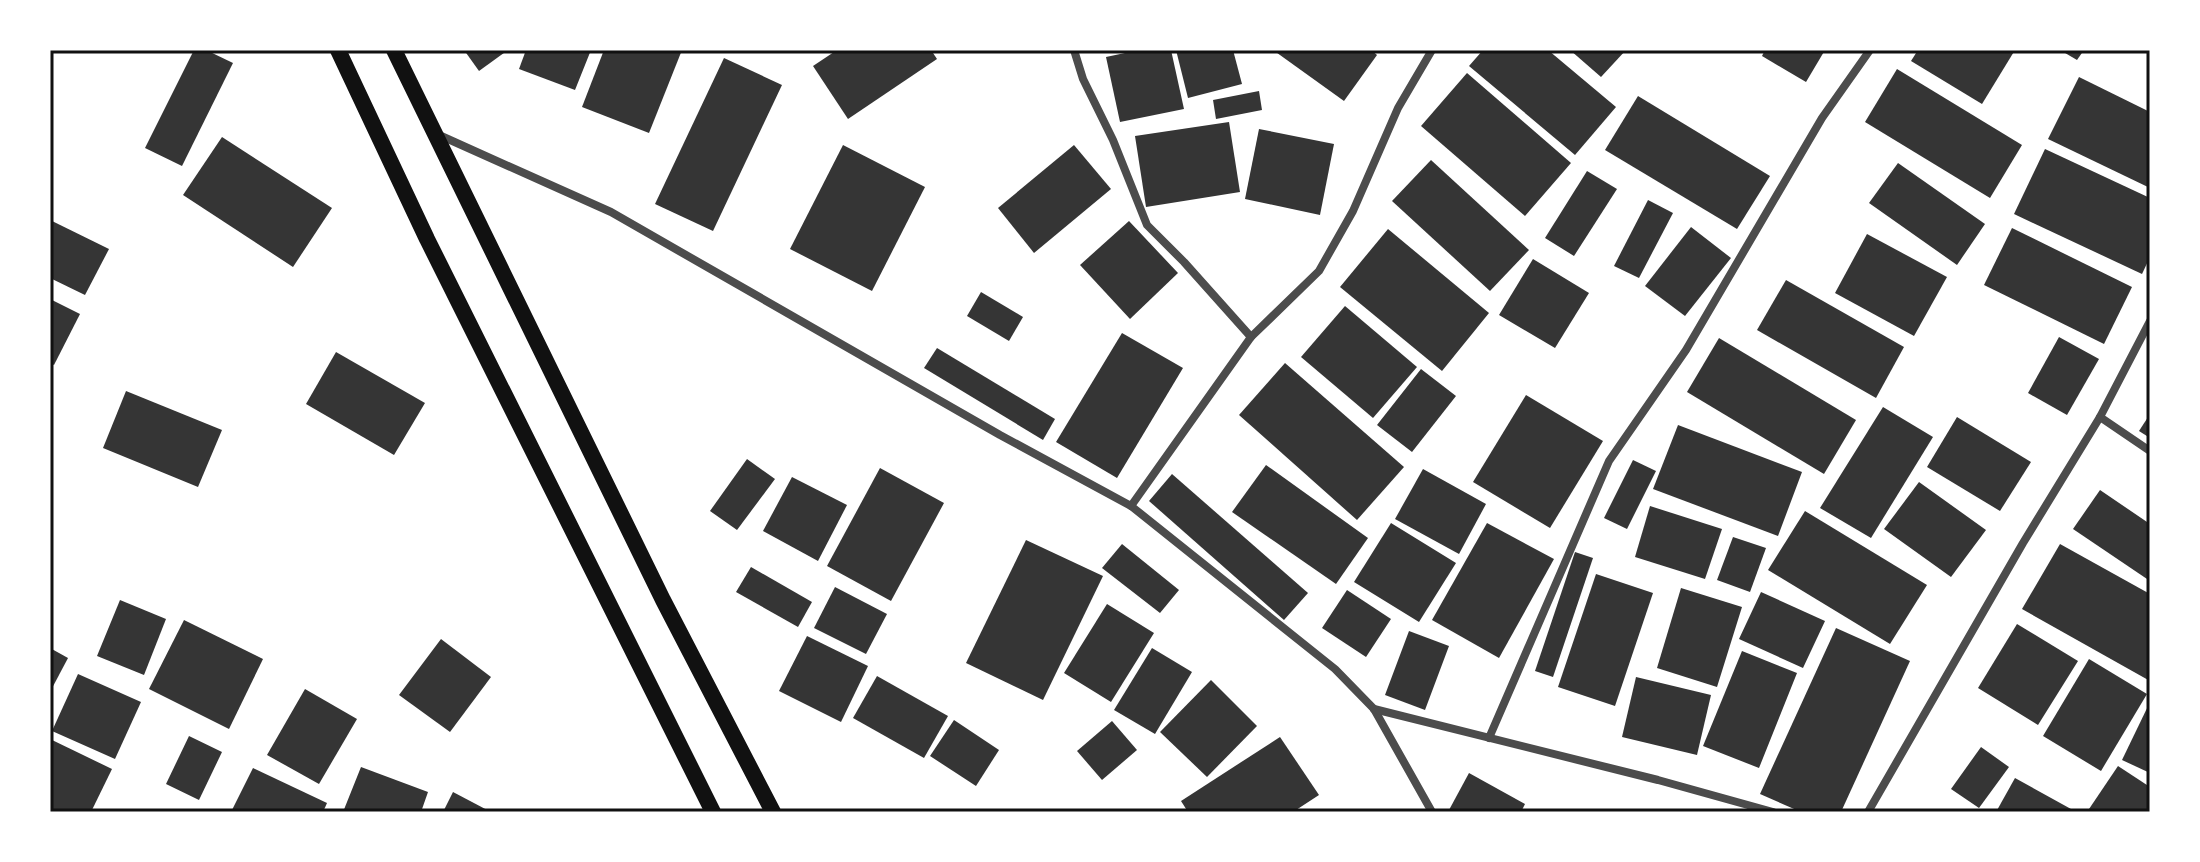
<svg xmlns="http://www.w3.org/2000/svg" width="2200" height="862" font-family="'Varela Round',sans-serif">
  <rect width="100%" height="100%" fill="#fff"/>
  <!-- building -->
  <g fill="#353535">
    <polygon points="194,50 206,50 233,63 182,166 145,148"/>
    <polygon points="464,50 508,50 479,71"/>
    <polygon points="526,50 591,50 575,90 519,69"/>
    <polygon points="604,50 682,50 649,133 582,107"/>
    <polygon points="837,50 931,50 937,59 848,119 813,66"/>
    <polygon points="1139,50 1171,50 1184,109 1120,122 1106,57"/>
    <polygon points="1176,50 1233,50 1242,84 1188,98"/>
    <polygon points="1273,50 1371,50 1377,55 1344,101"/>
    <polygon points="1483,50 1548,50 1616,107 1575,155 1469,66"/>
    <polygon points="1570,50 1626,50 1601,77"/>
    <polygon points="1765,50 1825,50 1806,82 1762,56"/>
    <polygon points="1918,50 2015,50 1982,104 1911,61"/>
    <polygon points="2060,50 2084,50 2077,60"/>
    <polygon points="724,58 782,85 713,231 655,204"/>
    <polygon points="1897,69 2022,145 1990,198 1865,122"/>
    <polygon points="1467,73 1571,163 1525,216 1421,126"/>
    <polygon points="2079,77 2150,112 2150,188 2048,139"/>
    <polygon points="1259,91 1262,110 1216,119 1213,100"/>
    <polygon points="1638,96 1770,176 1737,229 1605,150"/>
    <polygon points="1229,122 1240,192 1146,207 1135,136"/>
    <polygon points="1259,129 1334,144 1320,215 1245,199"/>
    <polygon points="222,137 332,208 293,267 183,195"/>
    <polygon points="843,145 925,187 872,291 790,249"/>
    <polygon points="1074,145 1111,189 1034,253 998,208"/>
    <polygon points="2045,149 2150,198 2150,257 2142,274 2014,214"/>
    <polygon points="1431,160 1529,250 1490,291 1392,201"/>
    <polygon points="1898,163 1985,224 1957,265 1869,203"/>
    <polygon points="1587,171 1617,189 1574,256 1545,238"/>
    <polygon points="1648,200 1673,213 1639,278 1614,266"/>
    <polygon points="50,220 109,249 85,295 50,278"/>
    <polygon points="1129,221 1178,273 1130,319 1080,265"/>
    <polygon points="1691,227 1731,258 1685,316 1645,286"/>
    <polygon points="2012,228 2132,287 2104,344 1984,285"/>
    <polygon points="1388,229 1489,313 1442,371 1340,287"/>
    <polygon points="1867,234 1947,277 1914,336 1835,293"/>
    <polygon points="1533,259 1589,293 1555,348 1499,315"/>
    <polygon points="1786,280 1904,347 1876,398 1757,330"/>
    <polygon points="981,292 1023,317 1009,341 967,316"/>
    <polygon points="50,299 80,314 54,365 50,363"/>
    <polygon points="1345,306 1417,367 1373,418 1301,357"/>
    <polygon points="1122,333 1183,368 1117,478 1056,442"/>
    <polygon points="2059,337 2099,359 2067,415 2028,393"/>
    <polygon points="1719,338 1856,420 1824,474 1687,392"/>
    <polygon points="937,348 1055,419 1043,440 924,368"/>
    <polygon points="336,352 425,403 394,455 306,404"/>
    <polygon points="1285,363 1404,467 1357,520 1239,415"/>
    <polygon points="1421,369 1456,396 1412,452 1377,425"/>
    <polygon points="126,391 222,430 198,487 103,448"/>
    <polygon points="1526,395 1603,441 1550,528 1473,482"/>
    <polygon points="1883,407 1933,437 1871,538 1820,508"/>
    <polygon points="2150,414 2150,438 2139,431"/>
    <polygon points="1957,417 2031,462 2000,511 1927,467"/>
    <polygon points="1678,425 1802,472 1778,536 1653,489"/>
    <polygon points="747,459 775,479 737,530 710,511"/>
    <polygon points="1633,460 1656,471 1627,529 1604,518"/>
    <polygon points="1266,465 1368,538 1336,584 1232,512"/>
    <polygon points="880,468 944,503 891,601 827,566"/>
    <polygon points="1423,469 1486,504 1459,554 1395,519"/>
    <polygon points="1172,474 1308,593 1284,620 1149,501"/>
    <polygon points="792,477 847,505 818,561 763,531"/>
    <polygon points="1919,482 1986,530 1951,577 1884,529"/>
    <polygon points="2100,490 2150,524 2150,581 2073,529"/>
    <polygon points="1650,506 1722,529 1705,579 1635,557"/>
    <polygon points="1805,511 1927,585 1890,644 1768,570"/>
    <polygon points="1391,523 1456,563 1419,622 1354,582"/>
    <polygon points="1487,523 1554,559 1499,658 1432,620"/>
    <polygon points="1733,537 1766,548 1750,592 1717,580"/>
    <polygon points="1026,540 1103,576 1043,700 966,663"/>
    <polygon points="1122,544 1179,590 1160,613 1102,568"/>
    <polygon points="2060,544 2150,594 2150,681 2022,609"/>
    <polygon points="1575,552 1593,558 1553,677 1535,671"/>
    <polygon points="751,567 812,602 798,627 736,592"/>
    <polygon points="1596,574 1653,593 1615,706 1558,687"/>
    <polygon points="835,587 887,614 866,654 814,628"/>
    <polygon points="1681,588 1742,607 1717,687 1657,668"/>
    <polygon points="1347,590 1391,619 1366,657 1322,628"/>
    <polygon points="1761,592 1825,621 1803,668 1739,639"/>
    <polygon points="120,600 166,619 144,675 97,656"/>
    <polygon points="1107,604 1154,633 1111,702 1064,673"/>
    <polygon points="184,620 263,659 229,729 149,689"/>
    <polygon points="2017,624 2078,661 2038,725 1978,688"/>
    <polygon points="1836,628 1910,661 1841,812 1801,812 1760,794"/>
    <polygon points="1409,631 1449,646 1425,710 1385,695"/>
    <polygon points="807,636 868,666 841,722 779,691"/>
    <polygon points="441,639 491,677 450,732 399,695"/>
    <polygon points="50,648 68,658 50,692"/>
    <polygon points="1152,648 1192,672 1155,734 1114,710"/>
    <polygon points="1742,651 1797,673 1759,768 1703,746"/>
    <polygon points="2089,659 2147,694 2101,771 2043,736"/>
    <polygon points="78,674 141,702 115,759 52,731"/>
    <polygon points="877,676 948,716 924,758 853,718"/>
    <polygon points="1636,677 1711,695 1697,755 1622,737"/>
    <polygon points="1211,680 1257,726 1207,777 1160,732"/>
    <polygon points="305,689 357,719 319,784 267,755"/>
    <polygon points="2150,702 2150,773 2122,760"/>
    <polygon points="954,720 999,750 976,786 930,756"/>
    <polygon points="1112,721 1137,750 1102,780 1077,751"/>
    <polygon points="189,736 222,752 199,800 166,784"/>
    <polygon points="1280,737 1319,795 1293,812 1188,812 1181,801"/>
    <polygon points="50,739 112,769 91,812 50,812"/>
    <polygon points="1981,747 2009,767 1979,808 1951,789"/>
    <polygon points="2118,766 2150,787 2150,812 2087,812"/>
    <polygon points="361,767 428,792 421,812 343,812"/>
    <polygon points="253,768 327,803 323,812 231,812"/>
    <polygon points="1469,773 1525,804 1521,812 1452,812 1449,810"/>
    <polygon points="2015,778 2071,809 2069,812 1996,812"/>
    <polygon points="453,792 491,812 443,812"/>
  </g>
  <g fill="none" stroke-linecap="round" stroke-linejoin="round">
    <!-- minor -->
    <g stroke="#4c4c4c" stroke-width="8">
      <polyline points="1074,50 1083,79 1113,140 1147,225 1184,262 1251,337"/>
      <polyline points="439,135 611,212 1000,435 1131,506 1335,669 1374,709 1432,812"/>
      <polyline points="2100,417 2150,451"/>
      <polyline points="1131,506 1251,337 1319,271 1353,211 1398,108 1432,50"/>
      <polyline points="1374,709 1658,780 1773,812"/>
      <polyline points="1489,738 1609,461 1686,350 1822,118 1870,50"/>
      <polyline points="1868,812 2023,543 2100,417 2150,321"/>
    </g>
    <!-- secondary -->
    <g stroke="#111" stroke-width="16">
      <polyline points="338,50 427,239 713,812"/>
      <polyline points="394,50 663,600 773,812"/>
    </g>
  </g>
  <!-- border -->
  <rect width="2200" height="862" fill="none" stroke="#ffffff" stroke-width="104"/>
  <rect x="52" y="52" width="2096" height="758" fill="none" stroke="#111" stroke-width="3"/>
</svg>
